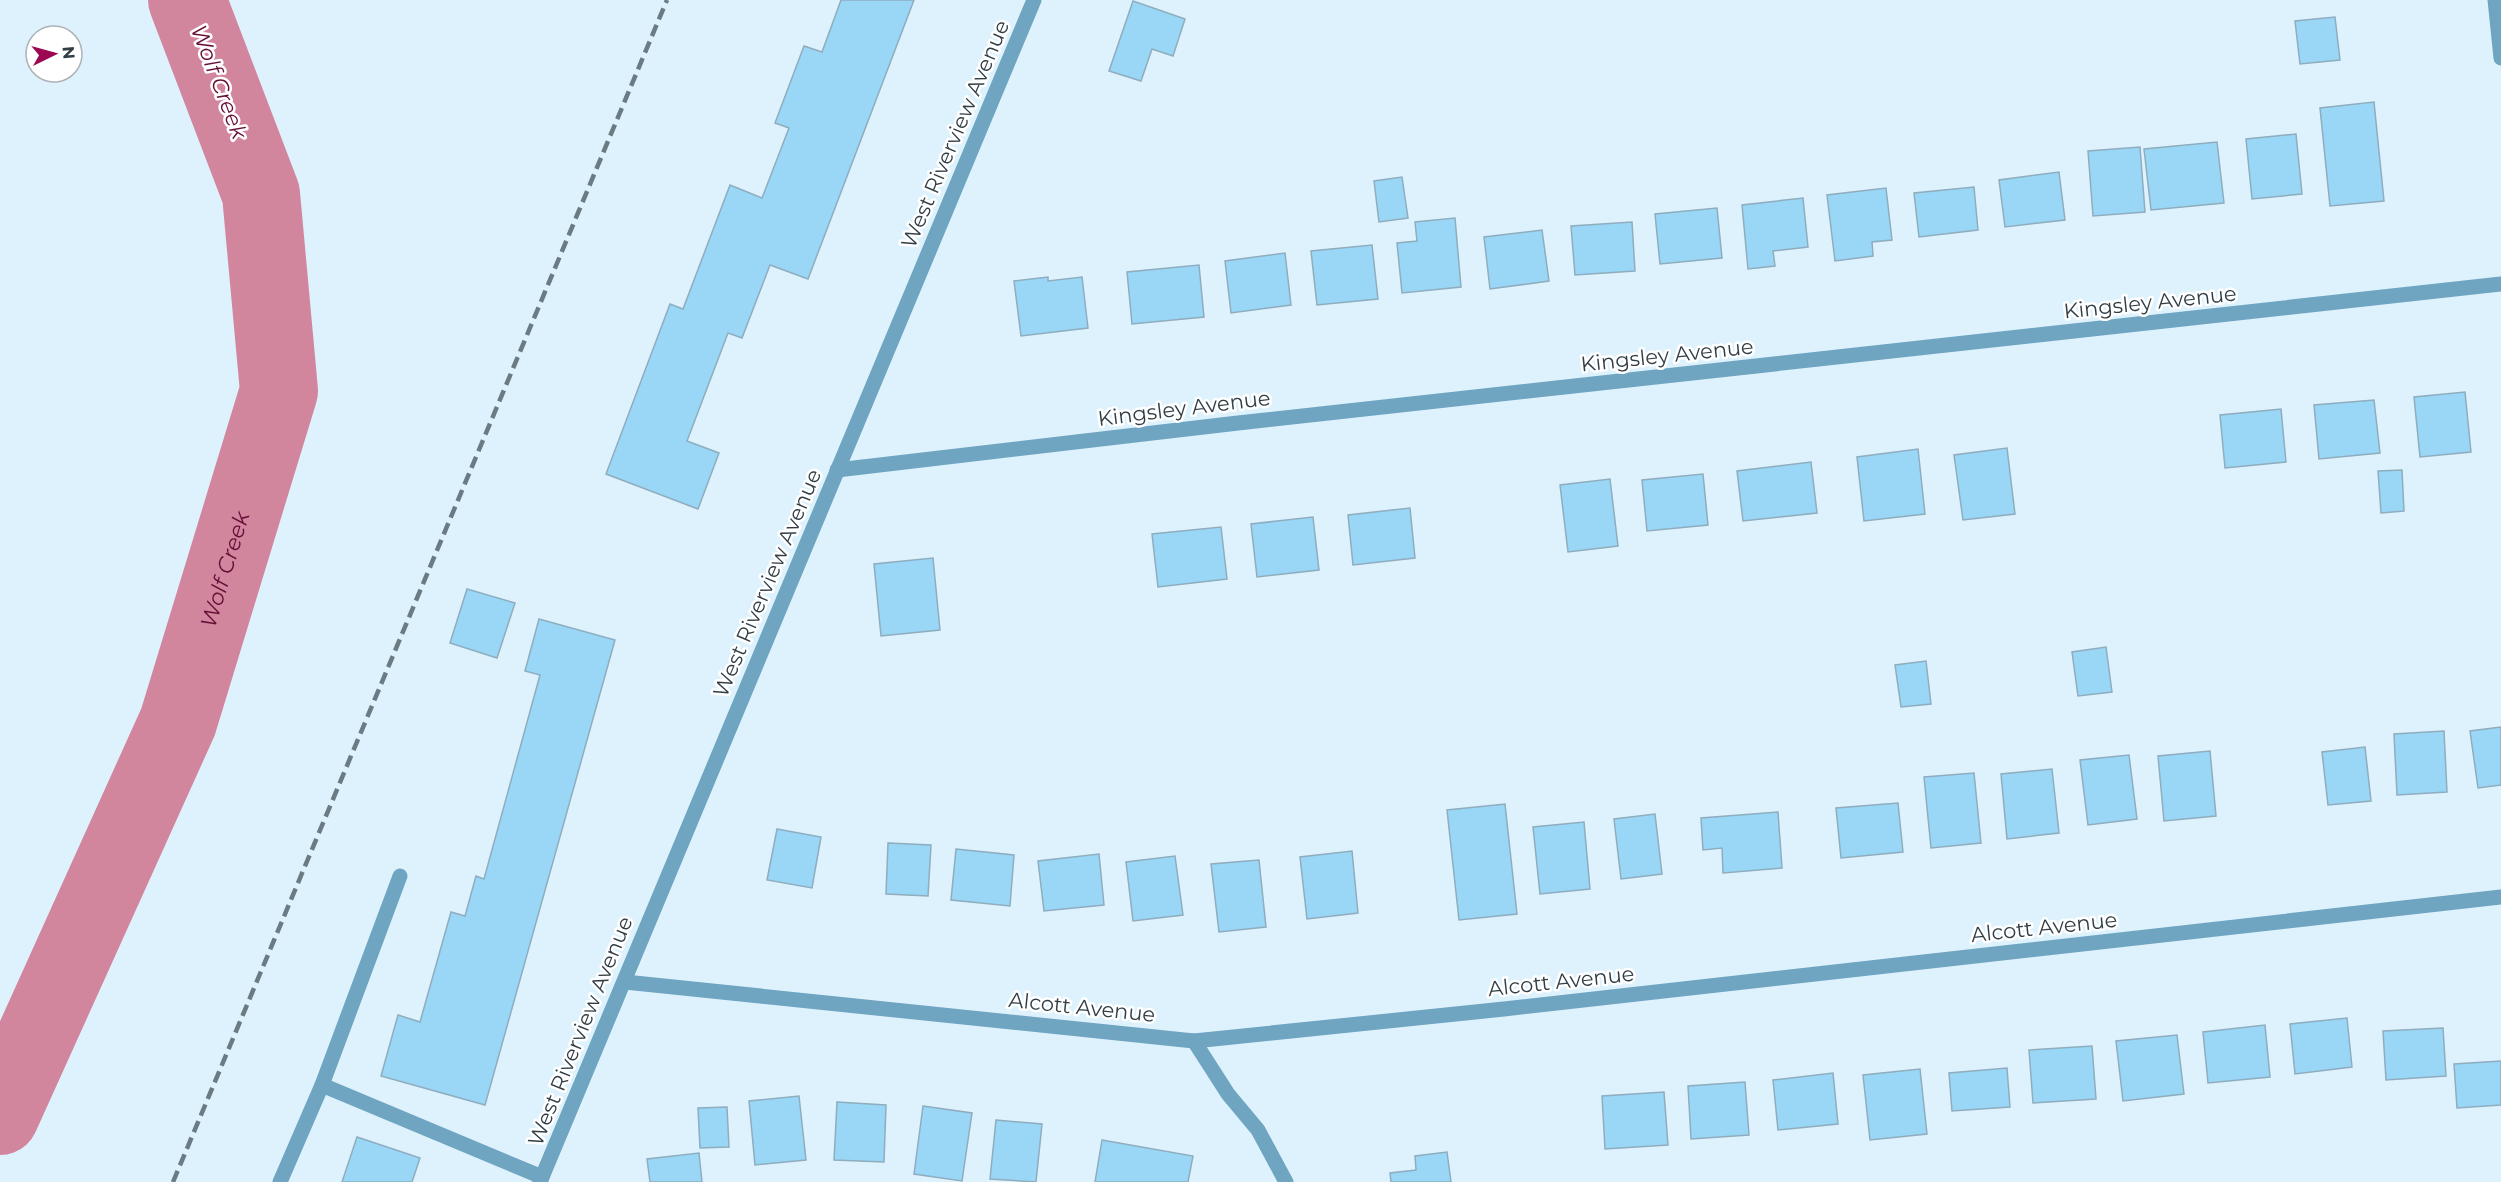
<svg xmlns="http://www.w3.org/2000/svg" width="2501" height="1182" font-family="Montserrat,sans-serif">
  <rect width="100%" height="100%" fill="#def2fd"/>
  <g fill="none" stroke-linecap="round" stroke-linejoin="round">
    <!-- river -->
    <path stroke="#d1869e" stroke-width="78" id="s1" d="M 0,1116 L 178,722 L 279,391 L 261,194 L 187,0"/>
  </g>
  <!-- building -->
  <g fill="#9ad6f6" stroke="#8eadbe" stroke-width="1.5">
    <polygon points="841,0 914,0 808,279 770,265 742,338 728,333 687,441 719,453 698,509 606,474 670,304 683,309 730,185 762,198 789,128 775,123 804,46 822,52"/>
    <polygon points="1133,1 1185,19 1173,56 1152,49 1141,81 1109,71"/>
    <polygon points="2335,17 2340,60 2300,64 2295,21"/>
    <polygon points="2374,102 2384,201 2330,206 2320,108"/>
    <polygon points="2296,134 2302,194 2252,199 2246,139"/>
    <polygon points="2217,142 2224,203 2151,210 2144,149"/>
    <polygon points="2140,147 2145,212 2093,216 2088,151"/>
    <polygon points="2059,172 2065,220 2005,227 1999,180"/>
    <polygon points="1402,177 1408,218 1379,222 1374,181"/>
    <polygon points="1974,187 1978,230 1919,237 1914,193"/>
    <polygon points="1886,188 1892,240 1872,242 1873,256 1835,261 1827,195"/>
    <polygon points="1803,198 1808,247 1773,251 1775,266 1748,269 1742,205"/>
    <polygon points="1717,208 1722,258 1660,264 1655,214"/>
    <polygon points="1455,218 1461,287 1402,293 1397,243 1417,241 1415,222"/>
    <polygon points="1632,222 1635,271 1575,275 1571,226"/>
    <polygon points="1542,230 1549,281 1490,289 1484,237"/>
    <polygon points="1372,245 1378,299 1317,305 1311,251"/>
    <polygon points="1285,253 1291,305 1231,313 1225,261"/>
    <polygon points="1199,265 1204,317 1132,324 1127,272"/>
    <polygon points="1048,277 1048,281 1082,277 1088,328 1021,336 1014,281"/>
    <polygon points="2465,392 2471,452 2420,457 2414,397"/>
    <polygon points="2374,400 2380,453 2319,459 2314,405"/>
    <polygon points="2281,409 2286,462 2225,468 2220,415"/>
    <polygon points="2007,448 2015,514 1963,520 1954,455"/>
    <polygon points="1918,449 1925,514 1864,521 1857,457"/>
    <polygon points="1811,462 1817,513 1743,521 1737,471"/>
    <polygon points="2402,470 2404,511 2381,513 2378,471"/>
    <polygon points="1703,474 1708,525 1647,531 1642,480"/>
    <polygon points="1610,479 1618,546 1568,552 1560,485"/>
    <polygon points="1410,508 1415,558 1353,565 1348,515"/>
    <polygon points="1313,517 1319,570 1257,577 1251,524"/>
    <polygon points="1221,527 1227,579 1158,587 1152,534"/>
    <polygon points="933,558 940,630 881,636 874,564"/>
    <polygon points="467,589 515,603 497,658 450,643"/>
    <polygon points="539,619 615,640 485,1105 381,1076 398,1015 420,1022 451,912 465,916 476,876 484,879 540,675 525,671"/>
    <polygon points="2106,647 2112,692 2078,696 2072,652"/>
    <polygon points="1926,661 1931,704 1901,707 1895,665"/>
    <polygon points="2501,727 2501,785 2478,788 2470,731"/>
    <polygon points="2444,731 2447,792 2397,795 2394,734"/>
    <polygon points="2365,747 2371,801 2328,805 2322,752"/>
    <polygon points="2210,751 2216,816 2164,821 2158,756"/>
    <polygon points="2129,755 2137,819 2088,825 2080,760"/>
    <polygon points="2052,769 2059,833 2007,839 2001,774"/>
    <polygon points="1974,773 1981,843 1931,848 1924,777"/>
    <polygon points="1898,803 1903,852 1841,858 1836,808"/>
    <polygon points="1505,804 1517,914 1459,920 1447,810"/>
    <polygon points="1778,812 1782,868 1723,873 1722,848 1703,850 1701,818"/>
    <polygon points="1655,814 1662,874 1621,879 1614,819"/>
    <polygon points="1584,822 1590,889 1540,894 1533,827"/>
    <polygon points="777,829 821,837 812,888 767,880"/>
    <polygon points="888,843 931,845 928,896 886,894"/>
    <polygon points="956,849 1014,855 1010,906 951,900"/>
    <polygon points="1352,851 1358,913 1307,919 1300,857"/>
    <polygon points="1099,854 1104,905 1044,911 1038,861"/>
    <polygon points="1175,856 1183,915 1133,921 1126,862"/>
    <polygon points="1259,860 1266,927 1219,932 1211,864"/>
    <polygon points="2347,1018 2352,1067 2295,1074 2290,1024"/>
    <polygon points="2265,1025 2270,1077 2208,1083 2203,1032"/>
    <polygon points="2443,1028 2446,1076 2386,1080 2383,1031"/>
    <polygon points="2177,1035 2184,1094 2123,1101 2116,1041"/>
    <polygon points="2092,1046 2096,1099 2033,1103 2029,1050"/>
    <polygon points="2501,1061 2501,1105 2457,1108 2454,1064"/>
    <polygon points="2007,1068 2010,1107 1952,1111 1949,1073"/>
    <polygon points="1920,1069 1927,1134 1870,1140 1863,1075"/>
    <polygon points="1833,1073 1838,1124 1778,1130 1773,1080"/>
    <polygon points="1745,1082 1749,1135 1691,1139 1688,1086"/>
    <polygon points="1664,1092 1668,1145 1605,1149 1602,1096"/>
    <polygon points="799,1096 806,1160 755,1165 749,1101"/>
    <polygon points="837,1102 886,1105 884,1162 834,1160"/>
    <polygon points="923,1106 972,1113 962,1181 914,1174"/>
    <polygon points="727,1107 729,1147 700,1148 698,1108"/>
    <polygon points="996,1120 1042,1124 1036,1182 990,1179"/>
    <polygon points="357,1137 420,1158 412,1182 342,1182"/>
    <polygon points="1102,1140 1193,1156 1188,1182 1095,1182"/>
    <polygon points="1447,1152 1451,1182 1391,1182 1390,1173 1416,1170 1415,1156"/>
    <polygon points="699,1153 702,1182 650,1182 647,1159"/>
  </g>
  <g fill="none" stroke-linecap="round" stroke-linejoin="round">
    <!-- minor -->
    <g stroke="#6fa5c1" stroke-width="15">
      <polyline points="2495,0 2501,58"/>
      <polyline points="837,470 1238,423 2501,284"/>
      <polyline points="625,982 1194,1041 1504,1009 2501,897"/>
      <polyline points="1194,1041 1228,1094 1258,1130 1286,1182"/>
      <polyline points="322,1085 400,876"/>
      <polyline points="280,1182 322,1085 542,1177"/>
      <polyline points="540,1182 1034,0"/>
    </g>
    <!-- rail -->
    <polyline stroke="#6b7b83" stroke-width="4.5" stroke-dasharray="12 6" stroke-linecap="butt" points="173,1182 667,0"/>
  </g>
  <g text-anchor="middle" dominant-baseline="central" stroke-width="5" stroke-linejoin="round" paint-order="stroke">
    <!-- street labels -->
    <g font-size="21" fill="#313e45" stroke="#fff">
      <text transform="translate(955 134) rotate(-67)">West Riverview Avenue</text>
      <text transform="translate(2150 302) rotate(-6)">Kingsley Avenue</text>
      <text transform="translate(1667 355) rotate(-6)">Kingsley Avenue</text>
      <text transform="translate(1184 408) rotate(-7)">Kingsley Avenue</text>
      <text transform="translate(767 583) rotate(-67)">West Riverview Avenue</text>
      <text transform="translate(2044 927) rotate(-6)">Alcott Avenue</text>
      <text transform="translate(1561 981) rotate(-6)">Alcott Avenue</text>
      <text transform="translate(1082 1007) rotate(6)">Alcott Avenue</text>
      <text transform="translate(580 1031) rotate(-68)">West Riverview Avenue</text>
    </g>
    <!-- water labels -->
    <g font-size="22" font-style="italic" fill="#670e37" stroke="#fff">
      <text transform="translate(219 82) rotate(69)">Wolf Creek</text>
      <text stroke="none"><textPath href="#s1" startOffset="592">Wolf Creek</textPath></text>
    </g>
  </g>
  <!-- north arrow -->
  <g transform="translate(54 54) rotate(85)"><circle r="28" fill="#ffffff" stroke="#adb2b5" stroke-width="1.5"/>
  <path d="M0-4.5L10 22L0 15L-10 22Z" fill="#9c0753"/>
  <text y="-9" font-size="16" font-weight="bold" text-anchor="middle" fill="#313e45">N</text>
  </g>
</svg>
